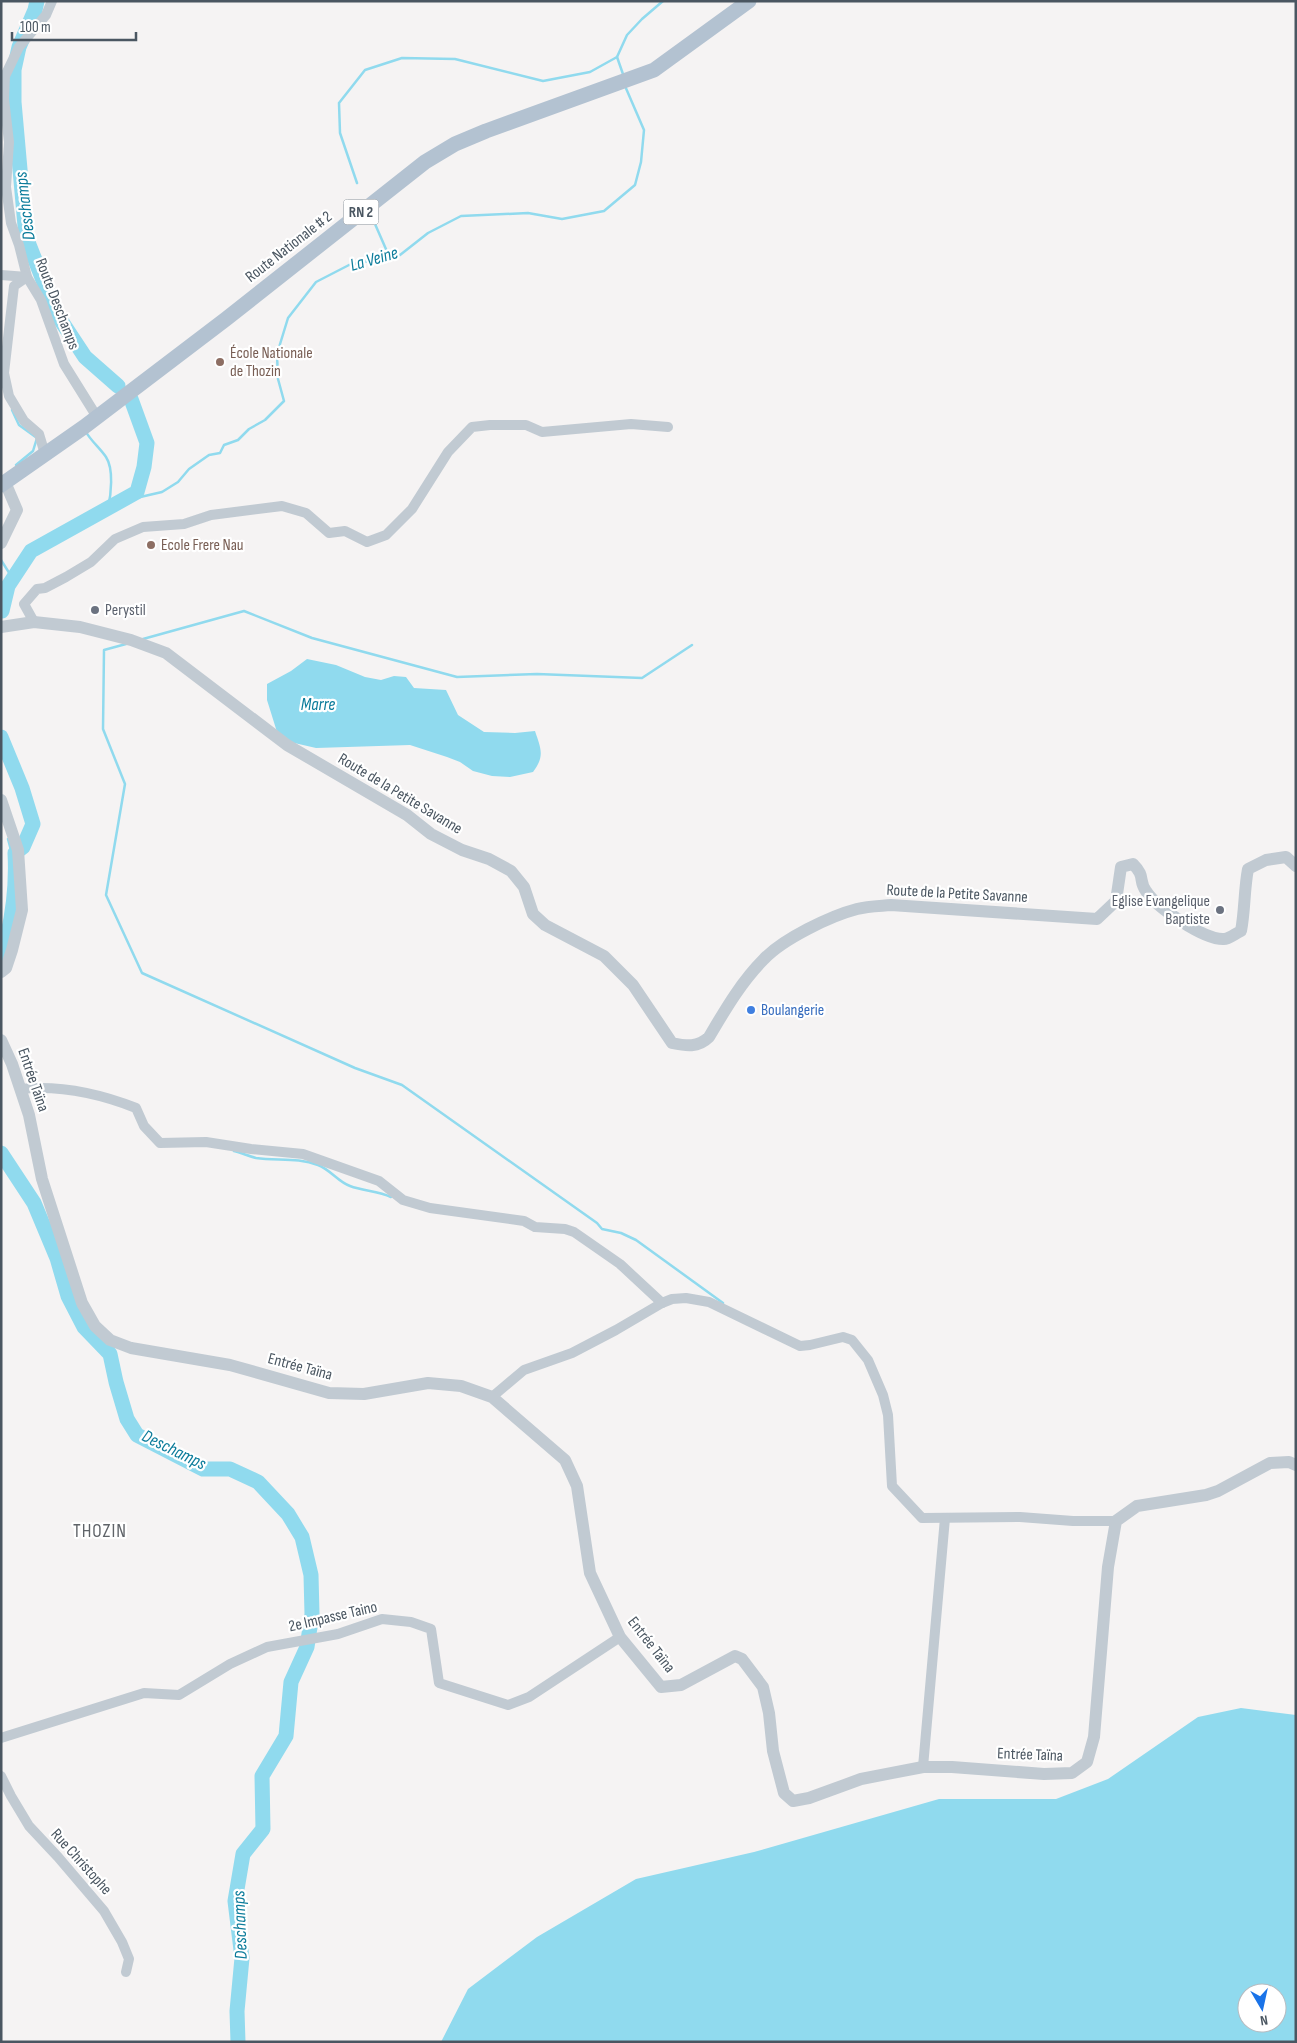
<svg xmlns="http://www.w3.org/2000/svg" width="1297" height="2043" font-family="'Sofia Sans Condensed',sans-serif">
  <rect width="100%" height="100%" fill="#f5f3f3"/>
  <!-- water -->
  <g fill="#90daee" fill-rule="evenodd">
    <path d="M 307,659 L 336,665 L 365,677 L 381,680 L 394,676 L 406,677 L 414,688 L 446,690 L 458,715 L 484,732 L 515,733 L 535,731 C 541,749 545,756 533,772 L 510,777 L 492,776 L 473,771 L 460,762 L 447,757 L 410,745 L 316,748 L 290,742 L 277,732 L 267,700 L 267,684 L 291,671 Z"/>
    <path d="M 1241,1708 L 1296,1715 L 1296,2042 L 441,2042 L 468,1989 L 537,1937 L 636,1879 L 754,1852 L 939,1799 L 1056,1799 L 1108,1779 L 1198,1717 ZM 1247,1993 L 1277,1993 L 1277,2023 L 1247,2023 Z"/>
  </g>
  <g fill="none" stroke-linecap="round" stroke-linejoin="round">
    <!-- stream -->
    <g stroke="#90daee" stroke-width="2.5">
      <polyline points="617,57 624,77"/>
      <polyline points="357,183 340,133 339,103 365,70 402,58 455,59 543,81 590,72 617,57 627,35 642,19 663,1"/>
      <polyline points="375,224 389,256"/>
      <polyline points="12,410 19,425 37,438 33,451 16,465"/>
      <path d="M 86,432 C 91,441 100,448 106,457 C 114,469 111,495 108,508"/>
      <polyline points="123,501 162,492 178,482 189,469 209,455 220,453 224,445 238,440 249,429 265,420 284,401 278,379 277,354 288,318 316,282 349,265 400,255 428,233 461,216 528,213 562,219 604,211 635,185 641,162 644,130 625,86"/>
      <polyline points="1,560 13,579"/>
      <polyline points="143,639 244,611 312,638 457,677 537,674 642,678 692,645"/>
      <polyline points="126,644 104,650 103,729 125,784 106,895 142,973 355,1068 402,1085 597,1223 602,1229 621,1233 636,1240 723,1303"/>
      <polyline points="8,839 13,858"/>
      <path d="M 234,1151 C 241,1153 249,1156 256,1158 C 277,1161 298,1157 318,1165 C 331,1170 338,1182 350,1186 C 363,1191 378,1191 391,1197"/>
    </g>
    <!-- river -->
    <g stroke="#90daee" stroke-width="15">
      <polyline points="37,1 35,10 19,47 14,70 14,102 26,237 56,313 85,357 118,386"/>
      <polyline points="2,611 8,586 31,551 137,492 144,467 147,443 131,399"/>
      <path d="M 1,737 L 22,788 L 33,824 L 23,847 L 15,853 C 17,890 12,924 1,959"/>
      <polyline points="1,1153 34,1203 57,1258 68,1296 84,1327 110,1354 116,1382 127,1419 137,1435 203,1469 230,1469 258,1482 288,1514 302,1537 311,1575 312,1614 307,1647 291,1682 286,1736 262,1776 263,1829 243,1854 235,1901 242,1958 237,2011 238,2042"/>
    </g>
    <!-- minor -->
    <g stroke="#c1cad2" stroke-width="10">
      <polyline points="52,1 46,15 19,47 5,76 4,99 9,142 6,187 11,223 19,245 27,277 41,300 64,364 97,417"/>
      <polyline points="1,275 27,277 14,286 4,373 9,396 24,421 39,434 45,454"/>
      <polyline points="34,622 24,604 37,589 45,588 66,577 91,562 115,539 143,527 184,524 211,515 282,506 306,513 329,533 345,531 367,542 386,535 412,509 448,452 472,427 490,425 526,425 542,432 631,424 668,427"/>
      <path d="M 20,1089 C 60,1085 98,1093 136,1108 L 144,1126 L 160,1143 L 206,1142 L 251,1149 L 303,1154 L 379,1181 L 403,1200 L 430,1208 L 524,1221 L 535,1227 L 565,1229 L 574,1232 L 620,1264 L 662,1303"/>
      <polyline points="492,1397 524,1370 572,1353 616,1330 662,1303 672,1299 686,1298 709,1302 800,1346 810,1345 843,1337 852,1340 868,1360 883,1395 888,1415 892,1486 922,1518 1020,1517 1073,1521 1116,1521"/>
      <polyline points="1,1738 144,1693 179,1695 230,1664 267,1647 338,1634 382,1619 411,1622 431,1629 439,1683 508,1705 529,1697 620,1637"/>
      <polyline points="923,1767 945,1518"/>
      <polyline points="1,1776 11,1796 29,1826 58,1857 104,1911 122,1942 129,1959 126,1972"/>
    </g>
    <!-- tertiary -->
    <g stroke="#c1cad2" stroke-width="12">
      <polyline points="1,543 17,510 5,482"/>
      <path d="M 1,627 L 34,622 L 80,627 L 131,640 L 166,653 L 287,745 L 407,815 L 431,834 L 462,850 L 489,859 L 511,871 L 524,887 L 533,914 L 545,925 L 604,956 L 633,985 L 672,1043 C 686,1046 698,1048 709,1037 C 725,1010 741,982 764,959 C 783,939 830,916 857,909 C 868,906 880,906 891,905 L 1097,919 L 1116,901 L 1121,867 L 1133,864 C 1146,877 1138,880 1146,891 C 1156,907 1204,940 1224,939 C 1229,939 1236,933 1241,931 C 1245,910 1244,890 1248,869 L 1266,860 L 1286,857 L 1296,866"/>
      <polyline points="1,800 18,850 22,910 12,950 6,968 1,972"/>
      <polyline points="1,1040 12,1064 29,1115 42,1179 82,1303 95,1326 110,1340 131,1348 230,1365 329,1393 364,1394 428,1383 461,1386 492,1397 565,1460 577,1486 590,1573 620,1637 661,1687 681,1685 735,1656 742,1659 763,1687 769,1713 773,1751 784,1793 793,1801 809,1798 861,1779 923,1767 952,1767 1044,1774 1072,1773 1087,1762 1094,1737 1108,1567 1116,1521 1137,1506 1206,1495 1218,1491 1270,1463 1289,1462 1296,1465"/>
    </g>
    <!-- primary -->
    <polyline stroke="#b3c2d1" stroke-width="15" points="1,485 84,427 226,319 425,162 455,144 486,131 654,70 749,1"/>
  </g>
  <!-- markers -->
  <g fill="#8d6e63" stroke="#fff" stroke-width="2">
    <circle cx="220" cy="362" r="5"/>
    <circle cx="151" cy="545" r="5"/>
  </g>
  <g fill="#6b7280" stroke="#fff" stroke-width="2">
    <circle cx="95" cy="610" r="5"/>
    <circle cx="1220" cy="910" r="5"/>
  </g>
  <circle fill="#3f7fe0" stroke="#fff" stroke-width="2" cx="751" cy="1010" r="5"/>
  <g text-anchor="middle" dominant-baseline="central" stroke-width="4.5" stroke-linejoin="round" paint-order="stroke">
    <!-- shield labels -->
    <rect fill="#fff" stroke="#808990" stroke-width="1" x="343.5" y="199.5" width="35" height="25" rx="4"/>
    <g font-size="15" font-weight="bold" fill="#4a5661">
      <text x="361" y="212">RN 2</text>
    </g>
    <!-- street labels -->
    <g font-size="16" fill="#4a5661" stroke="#fff">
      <text transform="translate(289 247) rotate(-38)">Route Nationale # 2</text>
      <text transform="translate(57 304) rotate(69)">Route Deschamps</text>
      <text transform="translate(400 794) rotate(31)">Route de la Petite Savanne</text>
      <text transform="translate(957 894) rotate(3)">Route de la Petite Savanne</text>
      <text transform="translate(33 1080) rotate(71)">Entrée Taïna</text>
      <text transform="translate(300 1367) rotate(15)">Entrée Taïna</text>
      <text transform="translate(333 1617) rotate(-13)">2e Impasse Taino</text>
      <text transform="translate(651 1645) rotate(52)">Entrée Taïna</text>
      <text transform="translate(1030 1755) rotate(2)">Entrée Taïna</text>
      <text transform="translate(81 1862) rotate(48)">Rue Christophe</text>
    </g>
    <!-- education labels -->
    <g font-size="16" fill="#785e54" stroke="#fff" text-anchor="start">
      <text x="230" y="353">École Nationale<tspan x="230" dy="18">de Thozin</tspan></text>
      <text x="161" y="545">Ecole Frere Nau</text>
    </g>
    <!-- worship labels -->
    <g font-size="16" fill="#5b616d" stroke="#fff" text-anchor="start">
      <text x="105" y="610">Perystil</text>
      <text x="1210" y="901" text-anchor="end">Eglise Evangelique<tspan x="1210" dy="18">Baptiste</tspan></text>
    </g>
    <!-- shop labels -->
    <g font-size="16" fill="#366cbe" stroke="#fff" text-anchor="start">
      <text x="761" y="1010">Boulangerie</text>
    </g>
    <!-- water labels -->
    <g font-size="18" font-style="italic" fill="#0c7c9b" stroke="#fff">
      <text transform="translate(25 206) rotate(-97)">Deschamps</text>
      <text transform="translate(374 259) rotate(-16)">La Veine</text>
      <text x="318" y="704">Marre</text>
      <text transform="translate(174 1450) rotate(26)">Deschamps</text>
      <text transform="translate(240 1925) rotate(-92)">Deschamps</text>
    </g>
    <!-- quarter labels -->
    <g font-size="19" letter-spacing="1" fill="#5f6368" stroke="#fff">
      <text x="100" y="1531">THOZIN</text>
    </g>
  </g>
  <!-- border -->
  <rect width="1297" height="2043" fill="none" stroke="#4a5661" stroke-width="5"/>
  <!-- north arrow -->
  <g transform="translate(1262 2008) rotate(171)"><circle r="24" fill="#ffffff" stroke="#b7bbc0"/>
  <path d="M0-4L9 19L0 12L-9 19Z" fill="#1a73e8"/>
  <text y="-8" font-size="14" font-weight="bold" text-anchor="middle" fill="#4a5661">N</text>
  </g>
  <!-- scale -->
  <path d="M12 32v8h124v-8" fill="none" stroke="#4a5661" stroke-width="2.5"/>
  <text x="20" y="32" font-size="15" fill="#4a5661" stroke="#ffffff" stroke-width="4" paint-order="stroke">100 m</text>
</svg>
